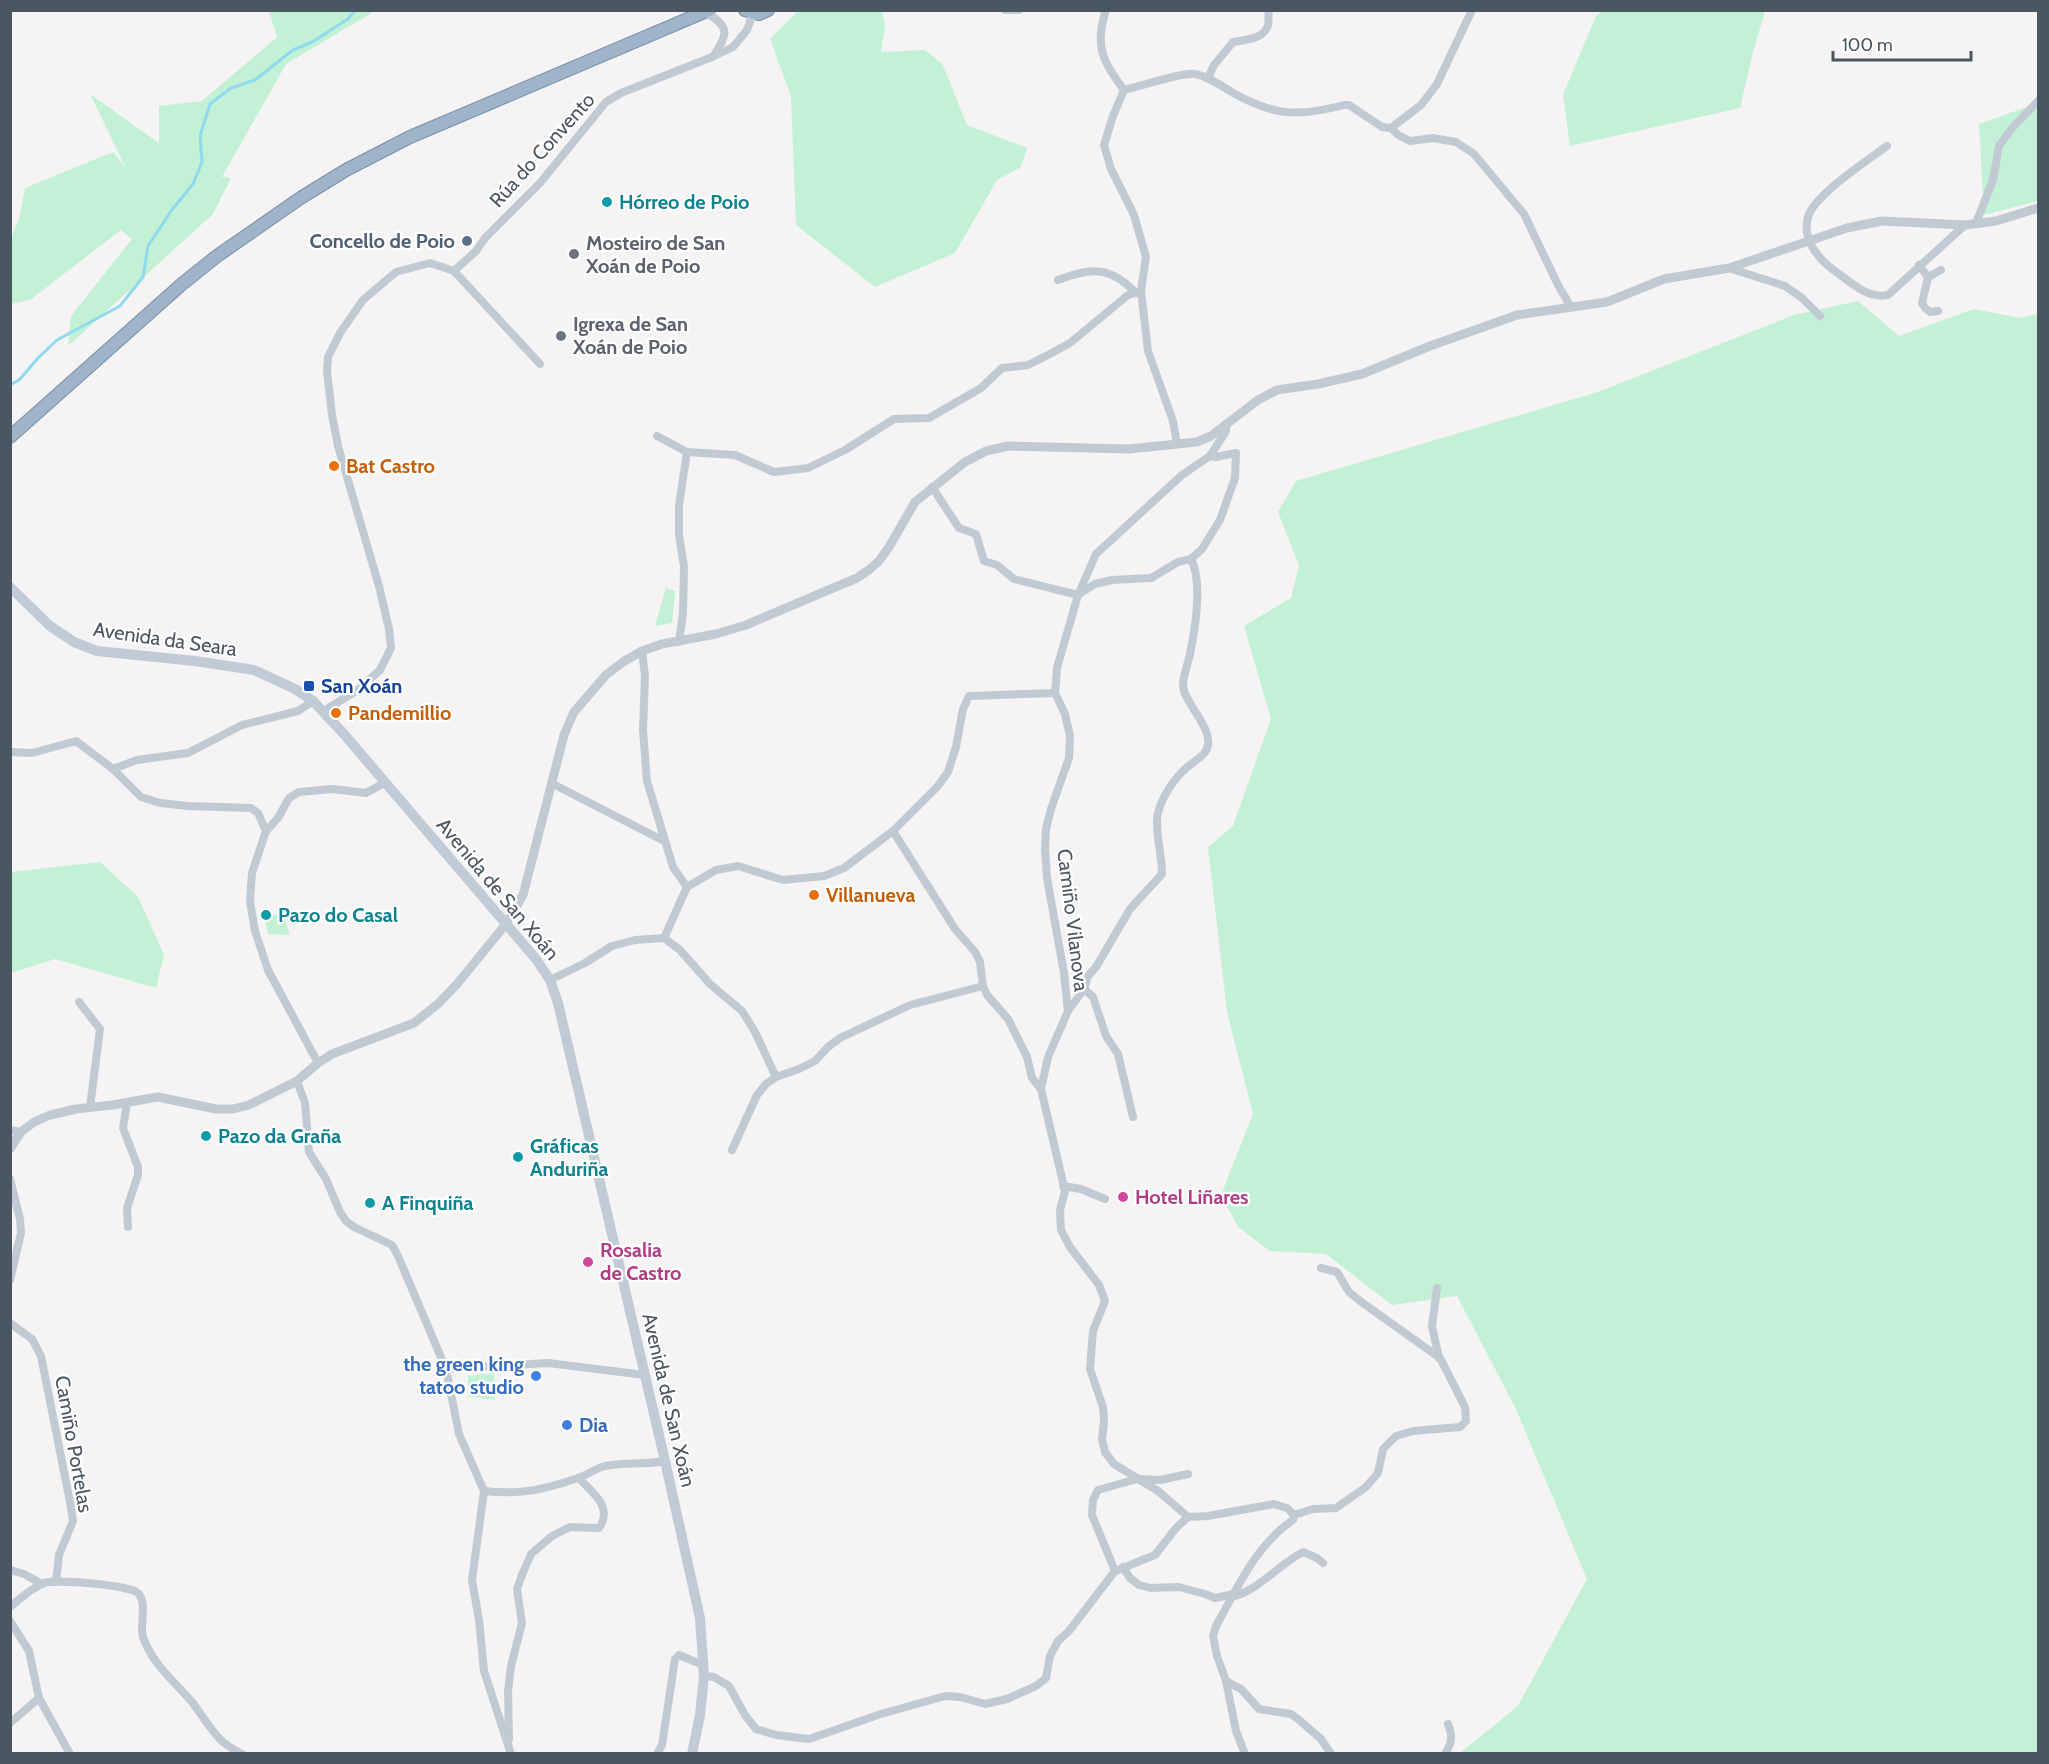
<svg xmlns="http://www.w3.org/2000/svg" width="2049" height="1764" font-family="Cabin,sans-serif">
  <rect width="100%" height="100%" fill="#f5f3f3"/>
  <!-- green -->
  <g fill="#c3f1d5">
    <polygon points="269,11 372,11 370,14 286,64 222,177 231,178 213,214 68,346 71,316 132,239 121,230 30,300 11,304 11,239 20,215 25,188 113,152 126,168 90,94 159,143 159,106 202,101 277,37"/>
    <polygon points="798,11 882,11 885,25 881,52 925,50 943,65 967,125 1027,148 1021,167 997,180 955,253 875,287 796,225 791,96 770,39"/>
    <polygon points="1603,11 1765,11 1753,52 1740,108 1570,146 1563,95 1596,16"/>
    <polygon points="2038,103 2038,201 1984,215 1979,124"/>
    <polygon points="1858,301 1899,336 1974,309 2020,318 2038,314 2038,1753 1460,1753 1518,1706 1587,1579 1516,1409 1457,1296 1392,1305 1326,1254 1270,1251 1238,1227 1221,1195 1253,1114 1227,1012 1208,847 1233,826 1271,719 1244,626 1291,598 1299,565 1278,512 1296,481 1598,392 1794,315"/>
    <polygon points="666,588 675,591 672,623 655,626"/>
    <polygon points="100,862 138,897 164,955 156,988 55,959 11,973 11,872"/>
    <polygon points="283,914 290,935 268,934 265,920 272,919 272,915"/>
    <polygon points="494,1373 495,1400 468,1396 468,1376"/>
  </g>
  <g fill="none" stroke-linecap="round" stroke-linejoin="round">
    <!-- stream -->
    <polyline stroke="#90daee" stroke-width="3" points="10,385 19,380 39,357 57,340 120,306 143,277 148,246 171,211 193,184 202,162 200,136 210,104 231,88 255,80 293,50 312,42 348,19 355,10"/>
    <!-- trunk casing -->
    <g stroke="#7690ad" stroke-width="14">
      <g id="trunk">
        <polyline points="745,10 759,14 768,10"/>
        <polyline points="10,437 182,284 217,256 302,197 346,170 410,137 709,10"/>
      </g>
    </g>
    <!-- minor -->
    <g stroke="#c1cad2" stroke-width="8">
      <polyline points="1005,10 1019,10"/>
      <path d="M 1106,10 C 1094,47 1103,61 1124,90"/>
      <path d="M 705,12 C 729,26 729,33 714,55"/>
      <path d="M 1208,78 L 1214,65 L 1233,42 C 1244,40 1265,39 1268,25 C 1269,21 1268,15 1269,10"/>
      <path d="M 1124,90 C 1138,87 1185,71 1196,74 C 1209,77 1222,86 1233,93 C 1275,116 1298,117 1344,105 L 1349,105 L 1382,127 L 1391,128 L 1398,135 L 1410,141 L 1433,138 L 1456,142 L 1474,154 L 1524,214 L 1558,285 L 1571,307"/>
      <polyline points="1124,90 1113,116 1104,145 1111,169 1134,215 1146,257 1141,291 1148,351 1173,421 1177,444"/>
      <polyline points="1391,128 1421,105 1437,84 1472,10"/>
      <path d="M 1887,146 C 1868,160 1814,195 1808,217 C 1801,241 1821,262 1839,274 C 1854,285 1869,299 1888,295 L 1965,225"/>
      <polyline points="1976,223 1993,180 1999,146 2013,127 2038,101"/>
      <polyline points="1919,265 1928,277 1941,270"/>
      <polyline points="1729,268 1785,286 1802,298 1820,316"/>
      <polyline points="454,271 476,251 485,238 540,183 606,102 621,93 712,57 733,47 747,30 753,14"/>
      <polyline points="1928,277 1922,303 1925,308 1930,312 1938,311"/>
      <path d="M 1058,280 C 1091,267 1110,266 1136,293"/>
      <polyline points="657,436 687,452 735,455 774,472 808,468 845,450 894,419 929,418 981,388 1002,368 1028,365 1048,355 1070,343 1128,295 1141,291"/>
      <polyline points="932,487 959,528 976,534 984,561 997,565 1014,579 1078,595 1095,584 1112,580 1151,578 1178,562 1191,559 1202,549 1220,520 1235,478 1236,453 1216,457 1210,456"/>
      <polyline points="679,642 683,613 684,567 679,535 679,505 687,452"/>
      <polyline points="642,651 645,676 643,730 647,781 673,867 687,887"/>
      <polyline points="1055,693 1065,714 1070,736 1069,758 1051,809 1046,829 1045,849 1047,878 1064,973 1068,1011 1048,1057 1041,1089 1065,1191 1060,1210 1061,1230 1070,1247 1099,1285 1105,1301 1093,1331 1090,1369 1103,1407 1104,1421 1102,1439 1105,1452 1114,1464 1158,1491 1188,1517"/>
      <polyline points="1055,693 1057,668 1078,595 1096,554 1182,475 1210,456 1226,431 1226,424"/>
      <polyline points="324,711 359,689 380,670 391,648 389,629 379,586 338,446 332,415 327,371 328,357 340,333 363,300 396,272 430,263 454,271 540,364"/>
      <polyline points="10,752 32,753 76,741 113,769 141,797 160,803 188,806 251,808 258,813 266,831"/>
      <polyline points="113,769 137,760 188,753 242,725 298,711 313,701"/>
      <polyline points="551,783 664,841"/>
      <polyline points="893,831 955,929 975,952 980,962 983,986 987,995 1008,1019 1027,1057 1032,1078 1041,1089"/>
      <polyline points="664,938 680,950 710,984 742,1011 755,1032 776,1077"/>
      <polyline points="550,980 585,963 612,946 635,940 664,938 687,887 716,870 738,866 783,880 824,876 844,868 893,831 937,787 948,772 956,747 963,709 969,696 1055,693"/>
      <polyline points="1084,989 1093,997 1106,1036 1118,1054 1133,1117"/>
      <polyline points="79,1002 100,1029 90,1107"/>
      <path d="M 1068,1011 L 1084,989 L 1088,976 L 1096,967 L 1130,909 L 1162,874 C 1162,857 1157,840 1157,823 C 1156,806 1171,783 1183,771 C 1191,762 1206,757 1208,745 C 1211,726 1184,702 1183,686 C 1183,676 1188,664 1190,654 C 1195,630 1203,581 1191,559"/>
      <polyline points="318,1063 268,970 255,931 250,901 252,873 266,831 278,818 289,798 299,792 333,789 366,793 384,783"/>
      <polyline points="297,1081 305,1103 309,1152 326,1179 340,1212 346,1221 354,1227 392,1245 398,1256 446,1369 459,1434 484,1491"/>
      <polyline points="127,1103 123,1128 138,1167 138,1175 127,1208 128,1227"/>
      <polyline points="10,1130 21,1132"/>
      <polyline points="732,1150 757,1095 766,1084 776,1077 799,1069 815,1061 828,1047 840,1038 910,1005 983,986"/>
      <polyline points="10,1179 20,1219 21,1233 10,1280"/>
      <polyline points="1063,1186 1081,1189 1105,1199"/>
      <polyline points="1437,1288 1432,1326 1439,1358"/>
      <polyline points="10,1323 32,1339 41,1356 70,1502 73,1521 59,1555 56,1582"/>
      <polyline points="446,1369 548,1363 645,1375"/>
      <polyline points="1294,1515 1313,1509 1336,1508 1366,1487 1378,1473 1383,1449 1396,1436 1413,1431 1460,1427 1466,1421 1465,1407 1440,1358 1360,1301 1349,1292 1337,1272 1321,1268"/>
      <polyline points="1123,1567 1130,1578 1139,1585 1150,1588 1179,1587 1205,1594 1215,1598 1234,1594"/>
      <polyline points="10,1570 24,1574 42,1584"/>
      <polyline points="1115,1571 1092,1515 1093,1500 1098,1490 1137,1479 1160,1480 1188,1474"/>
      <path d="M 1232,1597 C 1259,1590 1278,1565 1303,1552 L 1317,1558 L 1323,1563"/>
      <path d="M 10,1607 C 21,1598 31,1588 44,1583 C 55,1579 130,1585 138,1593 C 148,1604 139,1624 143,1637 C 152,1664 174,1681 192,1702 C 202,1715 211,1731 223,1742 C 229,1747 235,1750 242,1754"/>
      <polyline points="10,1621 29,1651 39,1698 70,1754"/>
      <polyline points="704,1676 714,1677 729,1686 745,1715 756,1729 776,1735 809,1739 881,1714 945,1696 960,1697 985,1704 1007,1699 1036,1686 1046,1678 1050,1656 1058,1641 1069,1631 1115,1571 1155,1555 1176,1528 1188,1517 1208,1516 1274,1504 1287,1508 1294,1515"/>
      <polyline points="1226,1681 1241,1689 1259,1709 1291,1714 1298,1719 1321,1739 1331,1754"/>
      <polyline points="10,1723 39,1698"/>
      <path d="M 509,1739 L 508,1691 L 511,1666 L 522,1623 L 517,1589 L 522,1575 L 531,1554 L 552,1536 L 570,1527 L 599,1528 C 614,1506 591,1492 579,1478"/>
      <path d="M 511,1754 L 484,1671 L 479,1620 L 472,1580 L 484,1491 C 518,1495 543,1490 575,1479 C 586,1476 594,1469 605,1466 C 625,1462 646,1465 665,1461"/>
      <polyline points="657,1754 662,1745 675,1659 679,1655 703,1665"/>
      <path d="M 1245,1754 L 1236,1731 L 1226,1681 L 1217,1656 L 1213,1636 L 1216,1626 C 1238,1587 1255,1546 1293,1520 L 1294,1515"/>
      <path d="M 1445,1754 C 1452,1743 1453,1736 1448,1724"/>
    </g>
    <!-- tertiary -->
    <polyline stroke="#c1cad2" stroke-width="9" points="10,1149 21,1132 34,1122 50,1115 76,1109 112,1105 158,1097 216,1109 233,1109 249,1105 297,1081 318,1063 332,1054 414,1023 439,1003 457,984 506,924 523,895 564,735 574,712 606,675 623,662 642,651 662,644 716,634 746,625 857,578 870,569 879,561 889,547 915,502 965,462 986,451 1008,446 1129,449 1197,442 1211,436 1258,400 1277,390 1318,384 1362,374 1430,346 1517,315 1607,302 1664,279 1729,268 1847,228 1882,221 1965,225 1996,221 2038,208"/>
    <!-- secondary -->
    <polyline stroke="#c1cbd6" stroke-width="10" points="10,587 50,626 74,642 97,651 195,661 254,670 295,689 313,701 343,733 536,959 550,980 558,1003 665,1461 700,1618 704,1676 700,1715 692,1754"/>
    <!-- trunk -->
    <use href="#trunk" stroke="#9fb4c9" stroke-width="12"/>
  </g>
  <!-- markers -->
  <g fill="#0f9aa8" stroke="#fff" stroke-width="2">
    <circle cx="607" cy="202" r="6"/>
    <circle cx="266" cy="915" r="6"/>
    <circle cx="206" cy="1136" r="6"/>
    <circle cx="518" cy="1157" r="6"/>
    <circle cx="370" cy="1203" r="6"/>
  </g>
  <circle fill="#5c6f8a" stroke="#fff" stroke-width="2" cx="467" cy="241" r="6"/>
  <g fill="#6b7280" stroke="#fff" stroke-width="2">
    <circle cx="574" cy="254" r="6"/>
    <circle cx="561" cy="336" r="6"/>
  </g>
  <g fill="#e8710a" stroke="#fff" stroke-width="2">
    <circle cx="334" cy="466" r="6"/>
    <circle cx="336" cy="713" r="6"/>
    <circle cx="814" cy="895" r="6"/>
  </g>
  <rect fill="#1a4fb4" stroke="#fff" stroke-width="2" x="303" y="680" width="12" height="12" rx="3"/>
  <g fill="#d1479c" stroke="#fff" stroke-width="2">
    <circle cx="1123" cy="1197" r="6"/>
    <circle cx="588" cy="1262" r="6"/>
  </g>
  <g fill="#3f7fe0" stroke="#fff" stroke-width="2">
    <circle cx="536" cy="1376" r="6"/>
    <circle cx="567" cy="1425" r="6"/>
  </g>
  <g text-anchor="middle" dominant-baseline="central" stroke-width="4.5" stroke-linejoin="round" paint-order="stroke">
    <!-- street labels -->
    <g font-size="20" fill="#4a5661" stroke="#fff">
      <text transform="translate(542 150) rotate(-48)">Rúa do Convento</text>
      <text transform="translate(165 639) rotate(8)">Avenida da Seara</text>
      <text transform="translate(498 889) rotate(50)">Avenida de San Xoán</text>
      <text transform="translate(1073 920) rotate(83)">Camiño Vilanova</text>
      <text transform="translate(669 1400) rotate(77)">Avenida de San Xoán</text>
      <text transform="translate(74 1444) rotate(80)">Camiño Portelas</text>
    </g>
    <!-- culture labels -->
    <g font-size="20" font-weight="bold" fill="#0d838f" stroke="#fff" text-anchor="start">
      <text x="619" y="202">Hórreo de Poio</text>
      <text x="278" y="915">Pazo do Casal</text>
      <text x="218" y="1136">Pazo da Graña</text>
      <text x="530" y="1146">Gráficas<tspan x="530" dy="23">Anduriña</tspan></text>
      <text x="382" y="1203">A Finquiña</text>
    </g>
    <!-- service labels -->
    <g font-size="20" font-weight="bold" fill="#4e5e75" stroke="#fff" text-anchor="end">
      <text x="455" y="241">Concello de Poio</text>
    </g>
    <!-- worship labels -->
    <g font-size="20" font-weight="bold" fill="#5b616d" stroke="#fff" text-anchor="start">
      <text x="586" y="243">Mosteiro de San<tspan x="586" dy="23">Xoán de Poio</tspan></text>
      <text x="573" y="324">Igrexa de San<tspan x="573" dy="23">Xoán de Poio</tspan></text>
    </g>
    <!-- food labels -->
    <g font-size="20" font-weight="bold" fill="#c56008" stroke="#fff" text-anchor="start">
      <text x="346" y="466">Bat Castro</text>
      <text x="348" y="713">Pandemillio</text>
      <text x="826" y="895">Villanueva</text>
    </g>
    <!-- transit labels -->
    <g font-size="20" font-weight="bold" fill="#164399" stroke="#fff" text-anchor="start">
      <text x="321" y="686">San Xoán</text>
    </g>
    <!-- hotel labels -->
    <g font-size="20" font-weight="bold" fill="#b23c85" stroke="#fff" text-anchor="start">
      <text x="1135" y="1197">Hotel Liñares</text>
      <text x="600" y="1250">Rosalia<tspan x="600" dy="23">de Castro</tspan></text>
    </g>
    <!-- shop labels -->
    <g font-size="20" font-weight="bold" fill="#366cbe" stroke="#fff" text-anchor="end">
      <text x="524" y="1364">the green king<tspan x="524" dy="23">tatoo studio</tspan></text>
      <text x="579" y="1425" text-anchor="start">Dia</text>
    </g>
  </g>
  <!-- border -->
  <rect width="2049" height="1764" fill="none" stroke="#4a5661" stroke-width="24"/>
  <!-- scale -->
  <path d="M1833 51v9h138v-9" fill="none" stroke="#4a5661" stroke-width="3"/>
  <text x="1842" y="51" font-size="18" fill="#4a5661" stroke="#ffffff" stroke-width="4.5" paint-order="stroke">100 m</text>
</svg>
